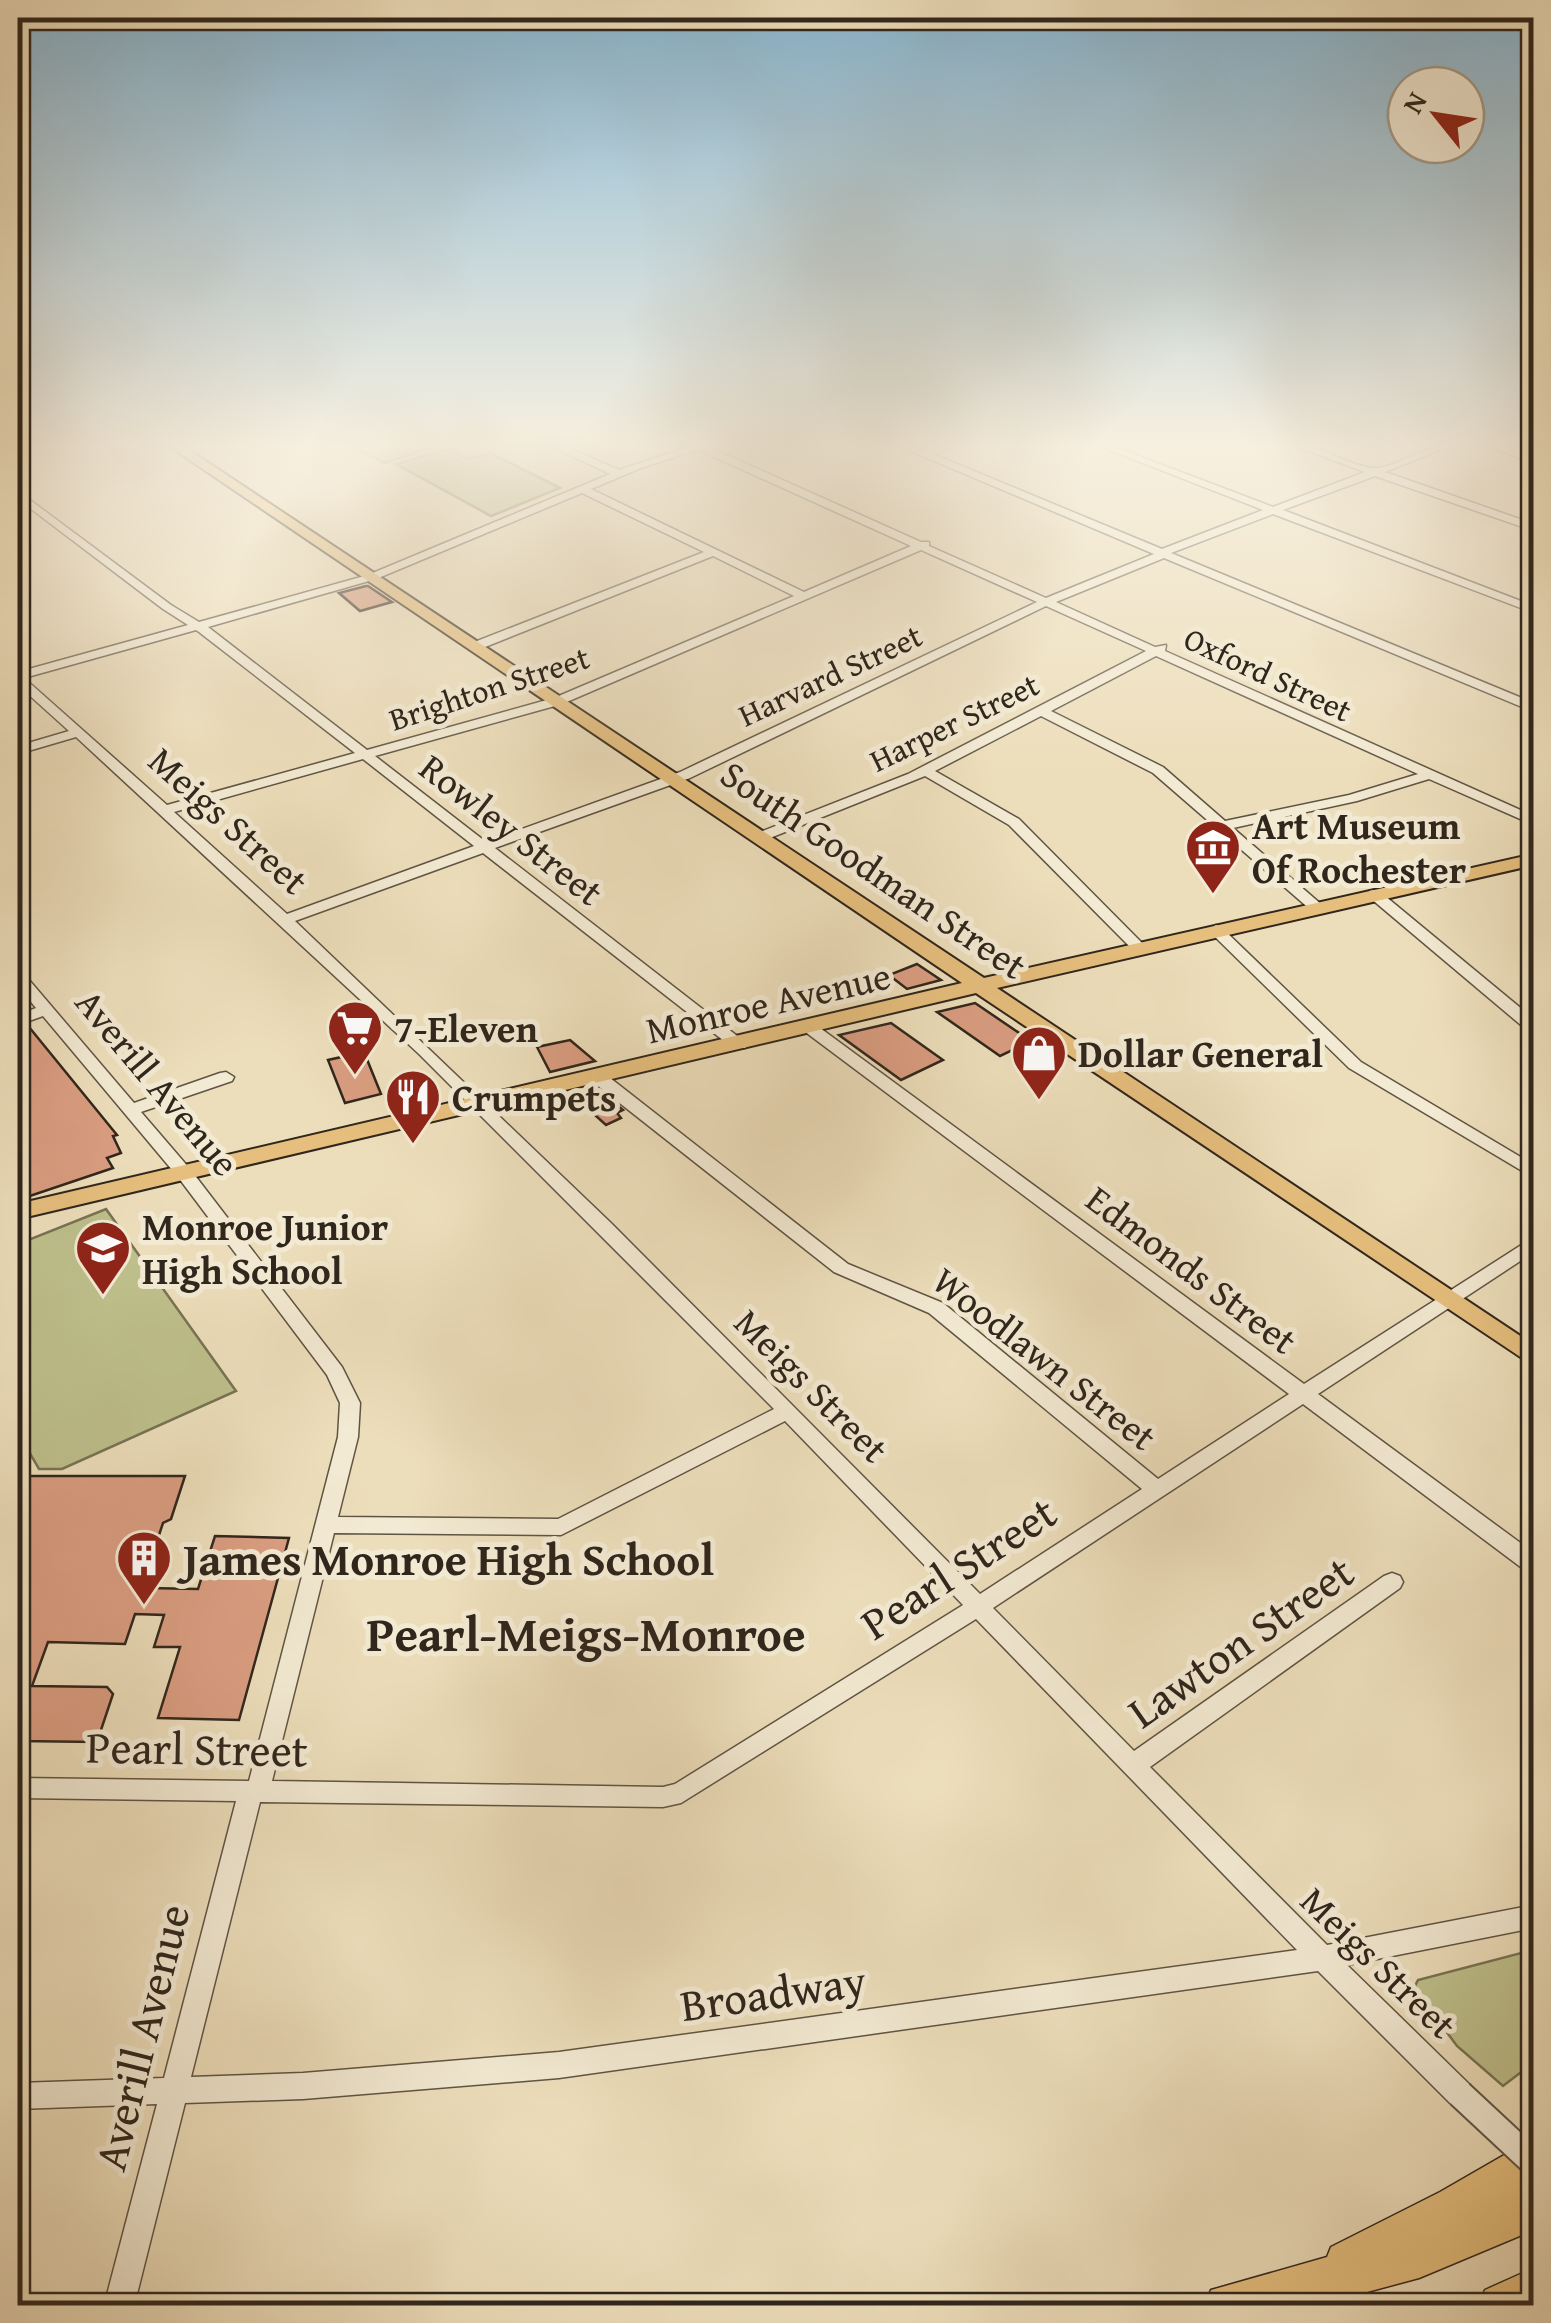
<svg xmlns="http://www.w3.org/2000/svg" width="1551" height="2323" font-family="'Gentium Book Plus',serif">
  <rect width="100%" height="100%" fill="#eddebb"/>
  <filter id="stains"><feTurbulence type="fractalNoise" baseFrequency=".002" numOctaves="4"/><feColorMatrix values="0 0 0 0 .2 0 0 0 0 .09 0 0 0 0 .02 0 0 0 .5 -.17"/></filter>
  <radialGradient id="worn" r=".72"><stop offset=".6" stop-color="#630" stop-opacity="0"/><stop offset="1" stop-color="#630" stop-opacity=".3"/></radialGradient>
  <!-- green -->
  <g fill="#bec08c" stroke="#777354" stroke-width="2.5">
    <polygon points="313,444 429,444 437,445 385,463 346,444 328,449"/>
    <polygon points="448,449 467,459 490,453 560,488 491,516 396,464"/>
    <polygon points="106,1209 236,1391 62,1469 39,1469 18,1433 18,1244"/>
    <polygon points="1533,1950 1533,2063 1503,2086 1457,2046 1414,1988 1418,1980"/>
  </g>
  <!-- building -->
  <g fill="#da9d81" stroke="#30261c" stroke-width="2.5">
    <polygon points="366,586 368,586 392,602 360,611 339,593"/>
    <polygon points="917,964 941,980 907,989 889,975"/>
    <polygon points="975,1003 1031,1041 1000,1056 937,1012"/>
    <polygon points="891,1023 943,1060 901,1080 839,1035"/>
    <polygon points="29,1027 117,1135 113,1136 121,1153 107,1158 113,1168 18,1200 18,1031"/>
    <polygon points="570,1040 595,1061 550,1072 537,1047"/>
    <polygon points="364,1052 381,1094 345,1103 328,1060"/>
    <polygon points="598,1090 623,1110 617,1113 621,1118 606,1125 575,1097"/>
    <polygon points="18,1476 185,1476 171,1519 163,1523 149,1565 155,1565 148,1588 198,1589 215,1536 289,1538 239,1720 158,1718 180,1647 154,1647 164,1615 135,1614 125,1644 48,1642 32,1686 107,1687 113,1694 97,1742 18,1741"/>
  </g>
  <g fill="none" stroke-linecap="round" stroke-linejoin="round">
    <!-- minor casing -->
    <g stroke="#5f5444" stroke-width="3">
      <g id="minor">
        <path d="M 546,444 L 559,444 L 619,470 L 697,444 L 712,444 L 711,448 L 921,542 L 929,542 L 929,546 L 1046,598 L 1154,554 L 894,444 C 906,444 917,451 928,450 C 940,448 949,444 962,444 L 933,454 L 1162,549 L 1263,510 L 1094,444 L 1107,444 L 1273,507 L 1365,472 L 1290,444 C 1320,444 1345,465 1373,468 C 1391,470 1428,444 1455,444 L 1385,472 L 1534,524 L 1534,531 L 1375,476 L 1283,510 L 1534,606 L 1534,613 L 1273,514 L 1171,553 L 1534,703 L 1534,712 L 1164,558 L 1056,602 L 1155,647 L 1166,645 L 1165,651 L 1534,816 L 1534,825 L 1429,779 L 1357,801 L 1233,828 L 1322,905 L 1322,911 L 1312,911 L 1153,773 L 1041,716 L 935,771 L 1019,819 L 1144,945 L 1147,948 L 1144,951 L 1134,951 L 1009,825 L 925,776 L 765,840 L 755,840 L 755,834 L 908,774 L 1146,651 L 1046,606 L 690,778 L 495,848 L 745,1042 L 747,1045 L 745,1048 L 733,1048 L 483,853 L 295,921 L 611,1223 L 980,1594 L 1142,1489 L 929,1313 L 834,1272 L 593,1082 L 591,1078 L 593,1074 L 605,1074 L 848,1264 L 943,1303 L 1158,1479 L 1289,1394 L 804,1031 L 802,1028 L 804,1025 L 816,1025 L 1304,1384 L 1534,1237 L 1534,1252 L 1318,1394 L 1534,1553 L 1534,1573 L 1526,1571 L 1303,1404 L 993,1608 L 1134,1751 L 1384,1576 L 1392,1573 L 1400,1576 L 1403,1582 L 1400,1588 L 1150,1767 L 1327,1945 L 1534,1905 L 1534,1928 L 1347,1965 L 1470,2085 L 1474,2094 L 1470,2103 L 1460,2107 L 1450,2103 L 1318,1971 L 559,2078 L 303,2099 L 185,2103 L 134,2306 L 104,2306 L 157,2104 L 18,2109 L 18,2083 L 164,2078 L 236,1801 L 18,1798 L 18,1778 L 249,1781 L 338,1437 L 340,1403 L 327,1375 L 178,1177 L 43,1016 L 18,1025 L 18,1015 L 36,1008 L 18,986 L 18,972 L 24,974 L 134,1103 L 220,1073 L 226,1072 L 234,1077 L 232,1081 L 141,1112 L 190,1169 L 342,1367 L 360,1403 L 358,1437 L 338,1517 L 558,1519 L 774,1409 L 419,1054 L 76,737 L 18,754 L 18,746 L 69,731 L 18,685 L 18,672 L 188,625 L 163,609 L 18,499 L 18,491 L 171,605 L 199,622 L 368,575 L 610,474 ZM 700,449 L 701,451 L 911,546 L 804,592 L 591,489 L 641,468 ZM 582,493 L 704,552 L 472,643 L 472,649 L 480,649 L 713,556 L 794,596 L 554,698 L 367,750 L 208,627 L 376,579 ZM 921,550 L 1037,602 L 680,772 L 486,842 L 375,756 L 562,704 ZM 196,630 L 199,632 L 355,753 L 167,805 L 24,678 ZM 1156,656 L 1418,774 L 1349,795 L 1225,821 L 1163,767 L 1051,711 ZM 363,759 L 474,846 L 287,914 L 174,812 ZM 785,1421 L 963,1605 L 675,1784 L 663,1787 L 272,1781 L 334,1533 L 561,1535 ZM 976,1619 L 1297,1950 L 559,2052 L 303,2073 L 191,2077 L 260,1802 L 663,1807 L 681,1803 Z"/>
        <polygon points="1482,444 1496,444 1534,456 1534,463"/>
        <polygon points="1374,890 1379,891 1534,1019 1534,1033 1528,1031 1369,897 1369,891"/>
        <polygon points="1216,925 1221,927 1361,1062 1534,1165 1534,1178 1349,1068 1211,933 1208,930"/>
      </g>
    </g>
    <!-- major casing -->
    <g stroke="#30261c" stroke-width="4">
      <polygon id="major" points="166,444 180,444 984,978 1534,854 1534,865 997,988 1534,1345 1534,1366 976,993 18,1219 18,1204 962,983"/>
    </g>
    <!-- highway casing -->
    <g stroke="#30261c" stroke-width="3">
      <g id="highway">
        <polygon points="1534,2138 1534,2230 1419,2278 1315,2306 1204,2306 1211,2290 1327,2257 1331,2247 1440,2192"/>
        <polygon points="1534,2268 1534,2306 1478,2306 1485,2290"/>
      </g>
    </g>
    <!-- minor -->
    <use href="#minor" fill="#f3ead3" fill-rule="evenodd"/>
    <!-- major -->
    <use href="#major" fill="#e6bf7e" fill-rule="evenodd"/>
    <!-- highway -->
    <use href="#highway" fill="#e6bf7e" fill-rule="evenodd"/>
    <!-- minor-bridge casing -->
    <g stroke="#5f5444" stroke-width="30" stroke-linecap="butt">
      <polyline id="minor-bridge" points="1460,2094 1534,2163"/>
    </g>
    <!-- minor-bridge -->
    <use href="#minor-bridge" stroke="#f3ead3" stroke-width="26"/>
  </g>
  <!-- sky -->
  <linearGradient id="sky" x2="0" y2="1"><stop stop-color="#88b7d3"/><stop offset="0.58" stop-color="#f7f0e0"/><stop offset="1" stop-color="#f7f0e0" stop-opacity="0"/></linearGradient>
  <rect width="1551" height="769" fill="url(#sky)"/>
  <!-- icons -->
  <defs>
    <g id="museum-pin" transform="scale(2.875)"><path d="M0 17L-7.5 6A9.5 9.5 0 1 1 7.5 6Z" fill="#8f2418" stroke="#f3ead3"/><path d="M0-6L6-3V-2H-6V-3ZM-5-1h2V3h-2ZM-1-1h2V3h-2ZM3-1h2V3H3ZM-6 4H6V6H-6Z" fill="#fff"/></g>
    <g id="supermarket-pin" transform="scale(2.875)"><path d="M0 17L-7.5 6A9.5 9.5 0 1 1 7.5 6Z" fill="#8f2418" stroke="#f3ead3"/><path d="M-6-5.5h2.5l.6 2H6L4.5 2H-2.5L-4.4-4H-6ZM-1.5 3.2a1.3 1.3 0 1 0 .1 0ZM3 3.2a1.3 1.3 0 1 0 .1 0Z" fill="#fff"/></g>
    <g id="shop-pin" transform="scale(2.875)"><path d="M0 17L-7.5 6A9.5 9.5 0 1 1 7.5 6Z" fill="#8f2418" stroke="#f3ead3"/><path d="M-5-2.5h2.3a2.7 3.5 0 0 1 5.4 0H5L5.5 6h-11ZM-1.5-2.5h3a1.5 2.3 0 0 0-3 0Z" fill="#fff"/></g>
    <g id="restaurant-pin" transform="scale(2.875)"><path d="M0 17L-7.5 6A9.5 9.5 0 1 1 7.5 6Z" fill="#8f2418" stroke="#f3ead3"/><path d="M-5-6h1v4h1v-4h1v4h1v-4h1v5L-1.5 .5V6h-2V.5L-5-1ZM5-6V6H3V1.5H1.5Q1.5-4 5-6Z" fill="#fff"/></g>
    <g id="school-pin" transform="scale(2.875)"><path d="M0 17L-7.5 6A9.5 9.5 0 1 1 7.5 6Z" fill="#8f2418" stroke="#f3ead3"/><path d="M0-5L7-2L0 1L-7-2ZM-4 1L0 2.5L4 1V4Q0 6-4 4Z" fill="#fff"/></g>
    <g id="building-pin" transform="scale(2.875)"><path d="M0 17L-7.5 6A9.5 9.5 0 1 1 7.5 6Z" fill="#8f2418" stroke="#f3ead3"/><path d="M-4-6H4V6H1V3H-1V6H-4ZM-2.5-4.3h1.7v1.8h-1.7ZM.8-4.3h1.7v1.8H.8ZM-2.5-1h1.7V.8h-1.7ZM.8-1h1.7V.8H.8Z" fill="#fff"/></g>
  </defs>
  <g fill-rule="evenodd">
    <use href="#museum-pin" x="1213" y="847"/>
    <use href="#supermarket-pin" x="355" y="1028"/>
    <use href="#shop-pin" x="1039" y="1053"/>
    <use href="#restaurant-pin" x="413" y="1097"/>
    <use href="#school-pin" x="103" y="1248"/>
    <use href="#building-pin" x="144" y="1558"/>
  </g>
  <g text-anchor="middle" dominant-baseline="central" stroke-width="10" stroke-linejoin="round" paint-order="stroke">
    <!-- far-street labels -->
    <g font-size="32" fill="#30261c" stroke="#f3ead3">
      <text transform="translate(1268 674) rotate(25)">Oxford Street</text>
      <text transform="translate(830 675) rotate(-25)">Harvard Street</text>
      <text transform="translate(489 688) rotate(-18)">Brighton Street</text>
      <text transform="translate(954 722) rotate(-26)">Harper Street</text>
    </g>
    <!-- street labels -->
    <g font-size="38" fill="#30261c" stroke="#f3ead3">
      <text transform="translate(229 820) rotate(42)">Meigs Street</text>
      <text transform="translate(512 829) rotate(38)">Rowley Street</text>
      <text transform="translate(874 869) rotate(34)">South Goodman Street</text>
      <text transform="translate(768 1002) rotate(-13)">Monroe Avenue</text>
      <text transform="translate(158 1082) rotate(50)">Averill Avenue</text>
      <text transform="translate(1192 1269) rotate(37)">Edmonds Street</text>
      <text transform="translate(1045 1358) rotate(38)">Woodlawn Street</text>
      <text transform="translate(812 1385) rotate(45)">Meigs Street</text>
      <text transform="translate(1379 1962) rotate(44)">Meigs Street</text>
    </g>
    <!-- poi labels -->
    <g font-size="38" font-weight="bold" fill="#30261c" stroke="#f3ead3" text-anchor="start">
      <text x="1252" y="825">Art Museum<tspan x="1252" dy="44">Of Rochester</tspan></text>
      <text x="394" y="1028">7-Eleven</text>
      <text x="1078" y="1053">Dollar General</text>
      <text x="452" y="1097">Crumpets</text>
      <text x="142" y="1226">Monroe Junior<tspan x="142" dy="44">High School</tspan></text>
    </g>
    <!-- near-poi labels -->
    <g font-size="45" font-weight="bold" fill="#30261c" stroke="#f3ead3" text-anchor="start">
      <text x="183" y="1558">James Monroe High School</text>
    </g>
    <!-- near-street labels -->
    <g font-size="45" fill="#30261c" stroke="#f3ead3">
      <text transform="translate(958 1567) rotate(-33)">Pearl Street</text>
      <text transform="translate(1240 1641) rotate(-35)">Lawton Street</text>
      <text transform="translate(197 1748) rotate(1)">Pearl Street</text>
      <text transform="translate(773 1992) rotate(-8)">Broadway</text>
      <text transform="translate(141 2037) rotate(-76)">Averill Avenue</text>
    </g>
    <!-- near-neighbourhood labels -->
    <g font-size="48" font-weight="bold" fill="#30261c" stroke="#f3ead3">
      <text x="586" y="1633">Pearl-Meigs-Monroe</text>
    </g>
  </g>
  <!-- margin -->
  <rect width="1551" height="2323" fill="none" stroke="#eddebb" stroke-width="60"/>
  <rect x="20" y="20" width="1511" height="2283" fill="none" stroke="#30261c" stroke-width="5"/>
  <rect x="30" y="30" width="1491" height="2263" fill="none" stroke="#30261c" stroke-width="2.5"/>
  <!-- north arrow -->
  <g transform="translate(1436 115) rotate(300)"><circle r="48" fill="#f3ead3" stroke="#a59c8a" stroke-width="2.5"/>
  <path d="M0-8L18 38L0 25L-18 38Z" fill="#8f2418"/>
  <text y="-15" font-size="28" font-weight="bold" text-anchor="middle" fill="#30261c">N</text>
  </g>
  <rect width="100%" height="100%" filter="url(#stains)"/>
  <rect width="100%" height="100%" fill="url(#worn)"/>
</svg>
